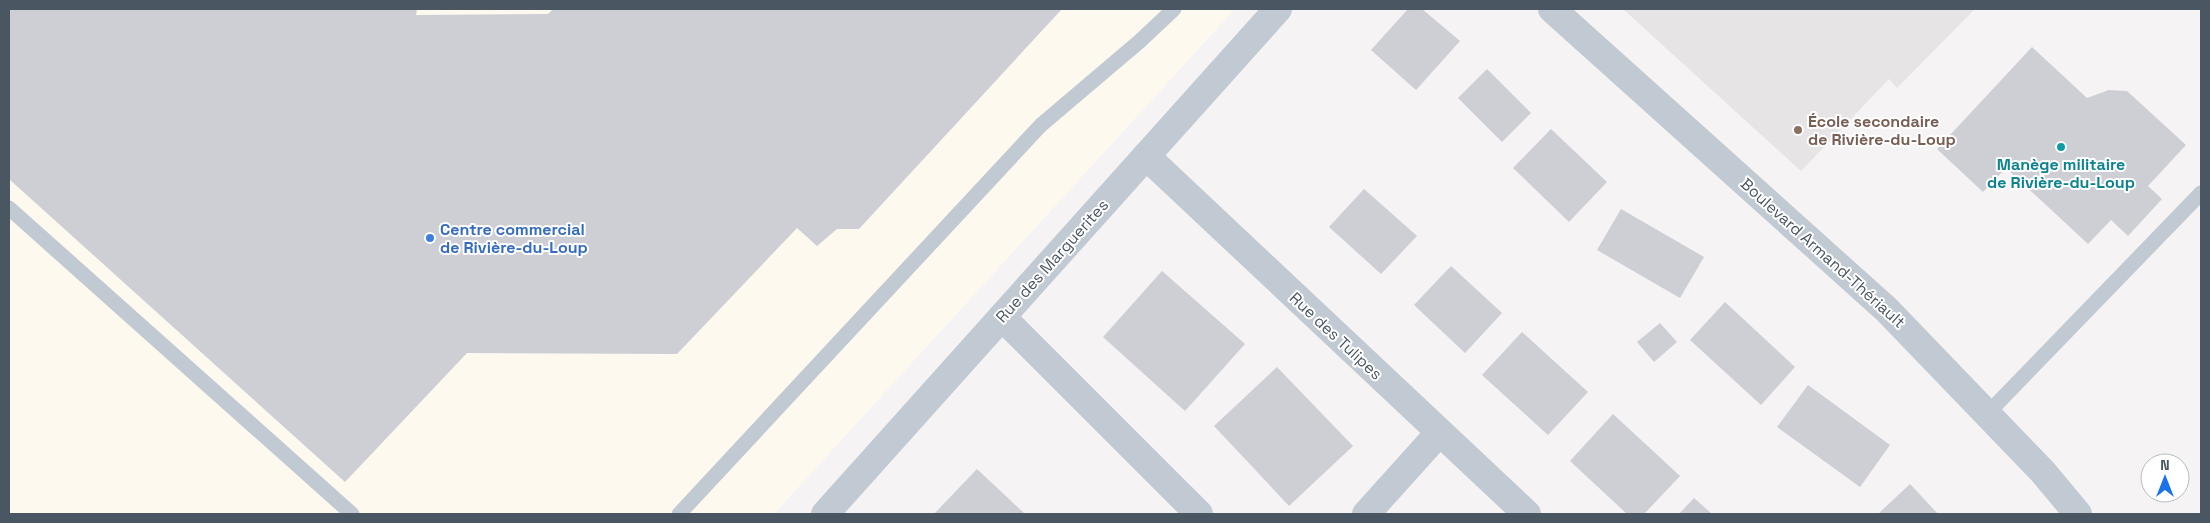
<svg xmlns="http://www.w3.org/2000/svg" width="2210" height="523" font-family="'Space Grotesk',sans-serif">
  <rect width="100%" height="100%" fill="#f5f3f3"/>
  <!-- commercial -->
  <polygon fill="#fdf9ef" points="9,9 1235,9 774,514 9,514"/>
  <!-- education -->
  <polygon fill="#e6e4e5" points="1623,9 1975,9 1897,88 1889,79 1801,171"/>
  <!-- building -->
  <g fill="#cdcfd5">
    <polygon points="9,9 417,9 416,15 548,14 553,9 1062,9 859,229 837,229 817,246 797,228 677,354 467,353 345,482 9,179"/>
    <polygon points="1408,9 1422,9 1460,41 1416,90 1371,50"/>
    <polygon points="2032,47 2087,98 2109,90 2127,91 2186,145 2148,186 2162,199 2128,236 2111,220 2088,244 2006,168 1983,192 1937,149"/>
    <polygon points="1487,69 1531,113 1502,142 1458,98"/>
    <polygon points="1551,129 1607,182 1569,222 1513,168"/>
    <polygon points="1364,189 1417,236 1381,274 1329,227"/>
    <polygon points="1621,209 1704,257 1680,298 1597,250"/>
    <polygon points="1451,266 1502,313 1465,353 1414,305"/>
    <polygon points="1162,271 1245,344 1185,411 1103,337"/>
    <polygon points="1725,302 1795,367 1761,405 1690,340"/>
    <polygon points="1660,323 1677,342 1654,362 1637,342"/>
    <polygon points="1522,332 1588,392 1548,435 1482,375"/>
    <polygon points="1277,367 1353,446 1289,506 1214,426"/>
    <polygon points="1808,385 1890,445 1860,487 1777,427"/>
    <polygon points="1613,414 1680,476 1644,514 1627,514 1570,461"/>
    <polygon points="977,469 1025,514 934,514"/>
    <polygon points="1910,484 1938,514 1878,514"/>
    <polygon points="1694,498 1712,514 1679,514"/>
  </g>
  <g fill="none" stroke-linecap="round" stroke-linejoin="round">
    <!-- service -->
    <g stroke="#c1cad2" stroke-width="15">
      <polyline points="9,208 352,514"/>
      <polyline points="1988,413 2201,193"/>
      <polyline points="679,514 1041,125 1140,41 1174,9"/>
    </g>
    <!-- minor -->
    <g stroke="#c1cad2" stroke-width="28">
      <polyline points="1146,156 1527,514"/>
      <polyline points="1002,317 1199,514"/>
      <polyline points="1366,514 1439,433"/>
    </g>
    <!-- tertiary -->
    <g stroke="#c1cad2" stroke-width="28">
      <polyline points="1552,9 1887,310 2043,472 2078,514"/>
      <polyline points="825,514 1278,9"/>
    </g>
  </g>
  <!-- markers -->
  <circle fill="#8d6e63" stroke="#fff" stroke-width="2" cx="1798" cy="130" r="5"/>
  <circle fill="#0f9aa8" stroke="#fff" stroke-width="2" cx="2061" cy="147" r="5"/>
  <circle fill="#3f7fe0" stroke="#fff" stroke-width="2" cx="430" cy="238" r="5"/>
  <g text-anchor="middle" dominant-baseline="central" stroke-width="4" stroke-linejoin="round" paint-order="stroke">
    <!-- education labels -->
    <g font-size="16" font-weight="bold" fill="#785e54" stroke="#fff" text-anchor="start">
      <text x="1808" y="121">École secondaire<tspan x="1808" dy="18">de Rivière-du-Loup</tspan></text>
    </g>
    <!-- culture labels -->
    <g font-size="16" font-weight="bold" fill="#0d838f" stroke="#fff">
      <text x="2061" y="164">Manège militaire<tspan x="2061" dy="18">de Rivière-du-Loup</tspan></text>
    </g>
    <!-- shop labels -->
    <g font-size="16" font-weight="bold" fill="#366cbe" stroke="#fff" text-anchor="start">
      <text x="440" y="229">Centre commercial<tspan x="440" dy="18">de Rivière-du-Loup</tspan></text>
    </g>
    <!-- street labels -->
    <g font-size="16" fill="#4a5661" stroke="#fff">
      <text transform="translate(1823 253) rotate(42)">Boulevard Armand-Thériault</text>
      <text transform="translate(1052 261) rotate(-48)">Rue des Marguerites</text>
      <text transform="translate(1336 336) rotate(43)">Rue des Tulipes</text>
    </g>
  </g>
  <!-- border -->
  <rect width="2210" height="523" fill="none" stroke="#4a5661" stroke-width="20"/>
  <!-- north arrow -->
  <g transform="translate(2165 478)"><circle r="24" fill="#ffffff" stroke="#b7bbc0"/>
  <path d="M0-4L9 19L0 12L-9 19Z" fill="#1a73e8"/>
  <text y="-8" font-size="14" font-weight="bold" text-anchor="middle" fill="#4a5661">N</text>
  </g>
</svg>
